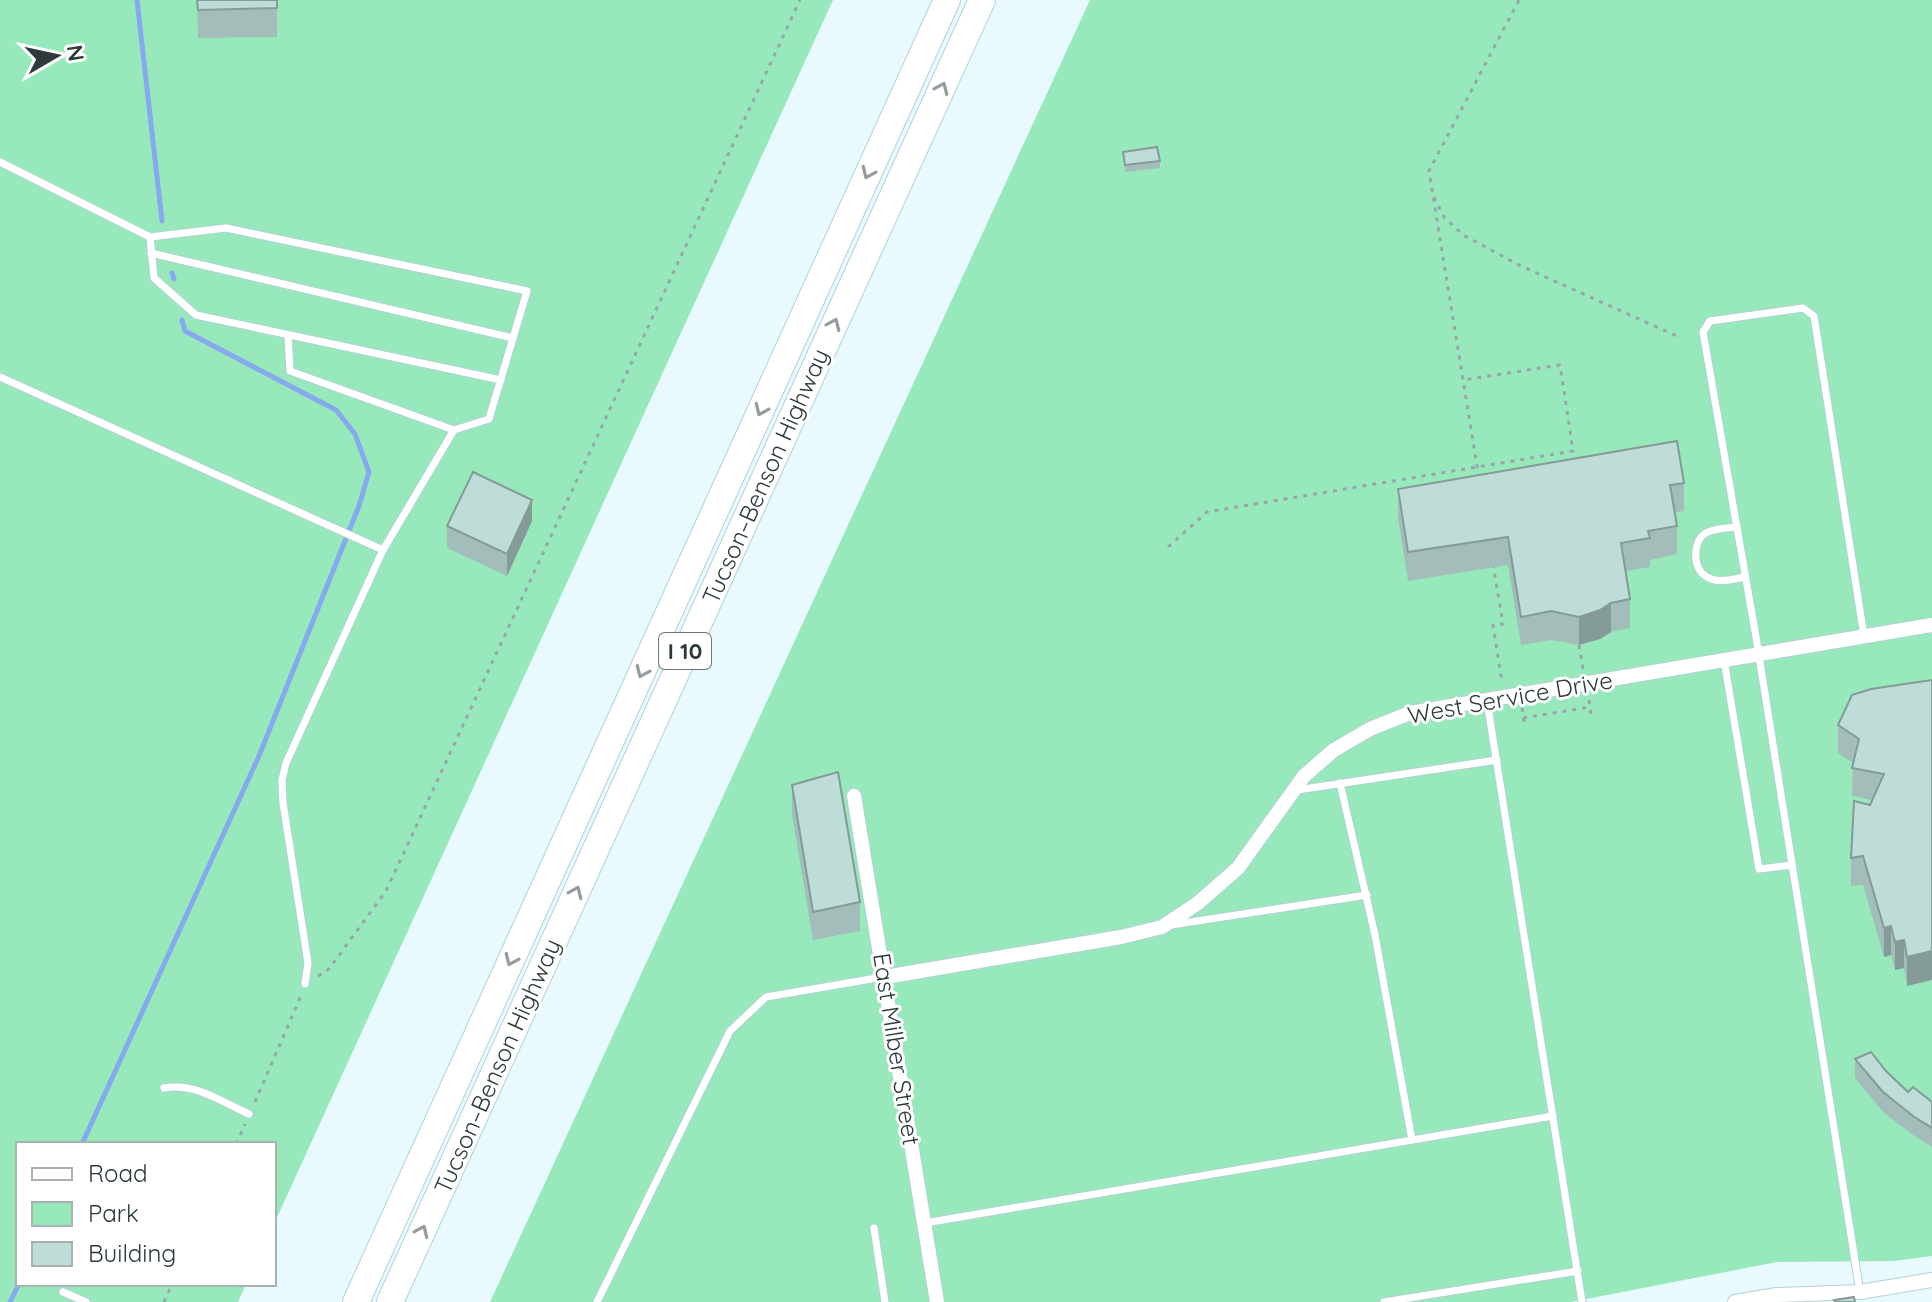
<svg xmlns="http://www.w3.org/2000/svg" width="1932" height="1302" font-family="Quicksand,sans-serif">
  <rect width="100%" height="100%" fill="#e8fafe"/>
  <!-- green -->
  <g fill="#97e9bc">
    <polygon points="0,0 833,0 274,1224 274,1144 18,1144 18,1284 246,1284 238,1302 0,1302"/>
    <polygon points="1090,0 1932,0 1932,1256 1894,1261 1777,1262 1571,1302 490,1302"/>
  </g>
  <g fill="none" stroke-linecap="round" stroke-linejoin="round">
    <!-- stream -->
    <g stroke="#86a9ef" stroke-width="5">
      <polyline points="137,0 162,221"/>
      <polyline points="172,273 174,279"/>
      <polyline points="82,1144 259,756 359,506 369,472 355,434 336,410 185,331 182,320"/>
      <polyline points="10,1302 19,1284"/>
    </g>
    <!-- lane casing -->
    <g stroke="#b3d1d7" stroke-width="9">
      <g id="lane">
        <polyline points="0,162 150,237 226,228 527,291 489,419 454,430 383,550"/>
        <polyline points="150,237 154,278 196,315 501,380"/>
        <polyline points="151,253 513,338"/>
        <polyline points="288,336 290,371 454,430"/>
        <polyline points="0,377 383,550 286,763 282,780 283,803 308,963 305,984"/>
        <path d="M 1737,527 C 1727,528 1715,528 1706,533 C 1692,541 1692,569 1707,577 C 1718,584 1733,579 1745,577"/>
        <polyline points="1724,660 1759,869 1792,865"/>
        <polyline points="1487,701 1582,1302"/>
        <polyline points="1340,783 1375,935 1412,1140"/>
        <polyline points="1297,790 1497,760"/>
        <polyline points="1171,925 1367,895"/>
        <path d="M 164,1088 C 194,1082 222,1102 249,1114"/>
        <polyline points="925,1223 1553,1116"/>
        <polyline points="874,1228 885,1302"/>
        <polyline points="63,1292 86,1302"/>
        <polyline points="1860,1292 1756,637 1703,332 1710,321 1803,308 1814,316 1864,636"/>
        <polyline points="597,1302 730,1031 766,997 883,977"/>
        <polyline points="1384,1302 1578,1271"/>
      </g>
    </g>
    <!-- street casing -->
    <g stroke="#b3d1d7" stroke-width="16">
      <g id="street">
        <polyline points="854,796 937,1302"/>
        <polyline points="885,977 1121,937 1162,927 1198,903 1238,868 1304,776 1334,750 1370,729 1410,713 1932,625"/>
        <polyline points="1735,1302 1777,1295 1860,1292 1932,1280"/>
      </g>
    </g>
    <!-- highway casing -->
    <g stroke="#b3d1d7" stroke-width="28">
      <g id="highway">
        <polyline points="356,1302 947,0"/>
        <polyline points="390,1302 982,0"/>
      </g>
    </g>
    <!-- path -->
    <g stroke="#97a6a9" stroke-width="3" stroke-dasharray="4 6" stroke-linecap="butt">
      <polyline points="1434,197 1444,217 1463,235 1521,266 1679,337"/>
      <polyline points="1479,478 1429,171 1519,0"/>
      <polyline points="1168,547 1207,512 1573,451 1560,365 1463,380"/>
      <polyline points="1493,564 1503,624 1493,625 1502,682"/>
      <polyline points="1579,645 1583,669"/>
      <polyline points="1589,700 1591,714"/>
      <polyline points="1522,708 1525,726"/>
      <polyline points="1523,718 1590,707"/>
      <polyline points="318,976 329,969 386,891 800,0"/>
      <polyline points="255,1102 301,996"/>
      <polyline points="236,1144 245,1124"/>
      <polyline points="164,1302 172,1284"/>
    </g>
    <!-- lane -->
    <use href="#lane" stroke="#fff" stroke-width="7"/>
    <!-- street -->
    <use href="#street" stroke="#fff" stroke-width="14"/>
    <!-- highway -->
    <use href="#highway" stroke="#fff" stroke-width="26"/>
  </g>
  <!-- wall -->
  <g fill="#a3beba">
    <polygon points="197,0 277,0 277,37 198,38"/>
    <polygon points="1123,152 1160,161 1160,168 1125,172"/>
    <polygon points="1684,483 1684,511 1674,513 1677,526 1677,554 1650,560 1650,567 1626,571 1630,599 1630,628 1611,632 1600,639 1579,645 1551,640 1521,645 1508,565 1408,581 1398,518 1398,489"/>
    <polygon points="532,521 507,576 447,548 447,526"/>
    <polygon points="1932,680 1907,986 1904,968 1895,970 1891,955 1884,957 1863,885 1851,886 1851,858 1872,800 1852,796 1853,763 1838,753 1838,725"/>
    <polygon points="792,785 860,902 860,931 813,940 792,814"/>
    <polygon points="1855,1059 1886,1071 1908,1092 1932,1102 1932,1147 1913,1135 1883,1112 1855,1078"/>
  </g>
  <!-- shaded-wall -->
  <g fill="#859b97">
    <polygon points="532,500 532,521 507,576 507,554"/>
    <polygon points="1611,603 1611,632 1600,639 1579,645 1579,617"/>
    <polygon points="1891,926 1891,955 1884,957 1884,928"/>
    <polygon points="1904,940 1904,968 1895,970 1895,942"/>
    <polygon points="1932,951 1932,980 1907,986 1907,957"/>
  </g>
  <!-- building -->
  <g fill="#beddd8" stroke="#859b97" stroke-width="2">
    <polygon points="197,0 277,0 277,8 198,10"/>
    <polygon points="1157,147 1160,161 1125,165 1123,152"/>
    <polygon points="1677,441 1684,483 1670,485 1677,526 1648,531 1650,538 1621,543 1630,599 1611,603 1600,610 1579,617 1551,611 1521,617 1508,537 1408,552 1398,489"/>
    <polygon points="473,472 532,500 507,554 447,526"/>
    <polygon points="1932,680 1932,951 1907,957 1904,940 1895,942 1891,926 1884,928 1863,856 1851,858 1854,801 1870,805 1884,774 1852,768 1859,739 1838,725 1852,695 1871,689"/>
    <polygon points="838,772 860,902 813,912 792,785"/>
    <polygon points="1871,1052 1886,1071 1908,1092 1913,1087 1932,1102 1932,1128 1913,1116 1883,1092 1855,1059"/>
    <polygon points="1854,1297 1855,1302 1835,1302 1834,1300"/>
  </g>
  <!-- one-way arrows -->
  <defs><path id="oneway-chevron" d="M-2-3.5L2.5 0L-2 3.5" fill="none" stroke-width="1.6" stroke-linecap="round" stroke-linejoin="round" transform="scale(2)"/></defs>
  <g stroke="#969c9d">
    <use href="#oneway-chevron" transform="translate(942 88) rotate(-66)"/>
    <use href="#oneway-chevron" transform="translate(868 173) rotate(114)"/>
    <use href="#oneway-chevron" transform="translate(834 324) rotate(-66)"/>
    <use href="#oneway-chevron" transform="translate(761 410) rotate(114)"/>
    <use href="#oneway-chevron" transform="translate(642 672) rotate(114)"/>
    <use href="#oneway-chevron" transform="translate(576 892) rotate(-66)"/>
    <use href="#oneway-chevron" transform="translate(511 960) rotate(114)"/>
    <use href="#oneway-chevron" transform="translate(422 1231) rotate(-66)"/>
  </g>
  <g text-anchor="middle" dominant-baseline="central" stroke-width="6" stroke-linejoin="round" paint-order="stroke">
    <!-- shield labels -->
    <rect fill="#fff" stroke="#6c7476" stroke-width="2" x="659" y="633" width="52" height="36" rx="6"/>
    <g font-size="22" font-weight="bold" fill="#2d393b">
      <text x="685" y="651">I 10</text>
    </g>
    <!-- street labels -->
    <g font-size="24" fill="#2d393b" stroke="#fff">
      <text transform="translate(765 476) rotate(-66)">Tucson–Benson Highway</text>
      <text transform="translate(1510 697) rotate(-10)">West Service Drive</text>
      <text transform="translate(897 1049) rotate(81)">East Milber Street</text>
      <text transform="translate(497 1066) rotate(-66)">Tucson–Benson Highway</text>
    </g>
  </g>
  <!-- legend -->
  <rect x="16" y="1142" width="260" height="144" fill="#ffffff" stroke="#abb0b1" stroke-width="2"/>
  <rect x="32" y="1168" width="40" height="12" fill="#ffffff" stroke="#abb0b1" stroke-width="2"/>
  <text x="88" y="1182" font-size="24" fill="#2d393b">Road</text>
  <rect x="32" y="1202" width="40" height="24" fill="#97e9bc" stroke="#abb0b1" stroke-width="2"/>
  <text x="88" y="1222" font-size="24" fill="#2d393b">Park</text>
  <rect x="32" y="1242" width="40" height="24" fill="#beddd8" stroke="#abb0b1" stroke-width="2"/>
  <text x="88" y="1262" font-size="24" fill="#2d393b">Building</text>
  <!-- north arrow -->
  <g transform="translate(56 56) rotate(81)" stroke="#ffffff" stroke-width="6" paint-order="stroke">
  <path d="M0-6L14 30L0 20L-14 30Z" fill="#2d393b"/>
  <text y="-12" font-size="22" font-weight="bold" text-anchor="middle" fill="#2d393b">N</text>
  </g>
</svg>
